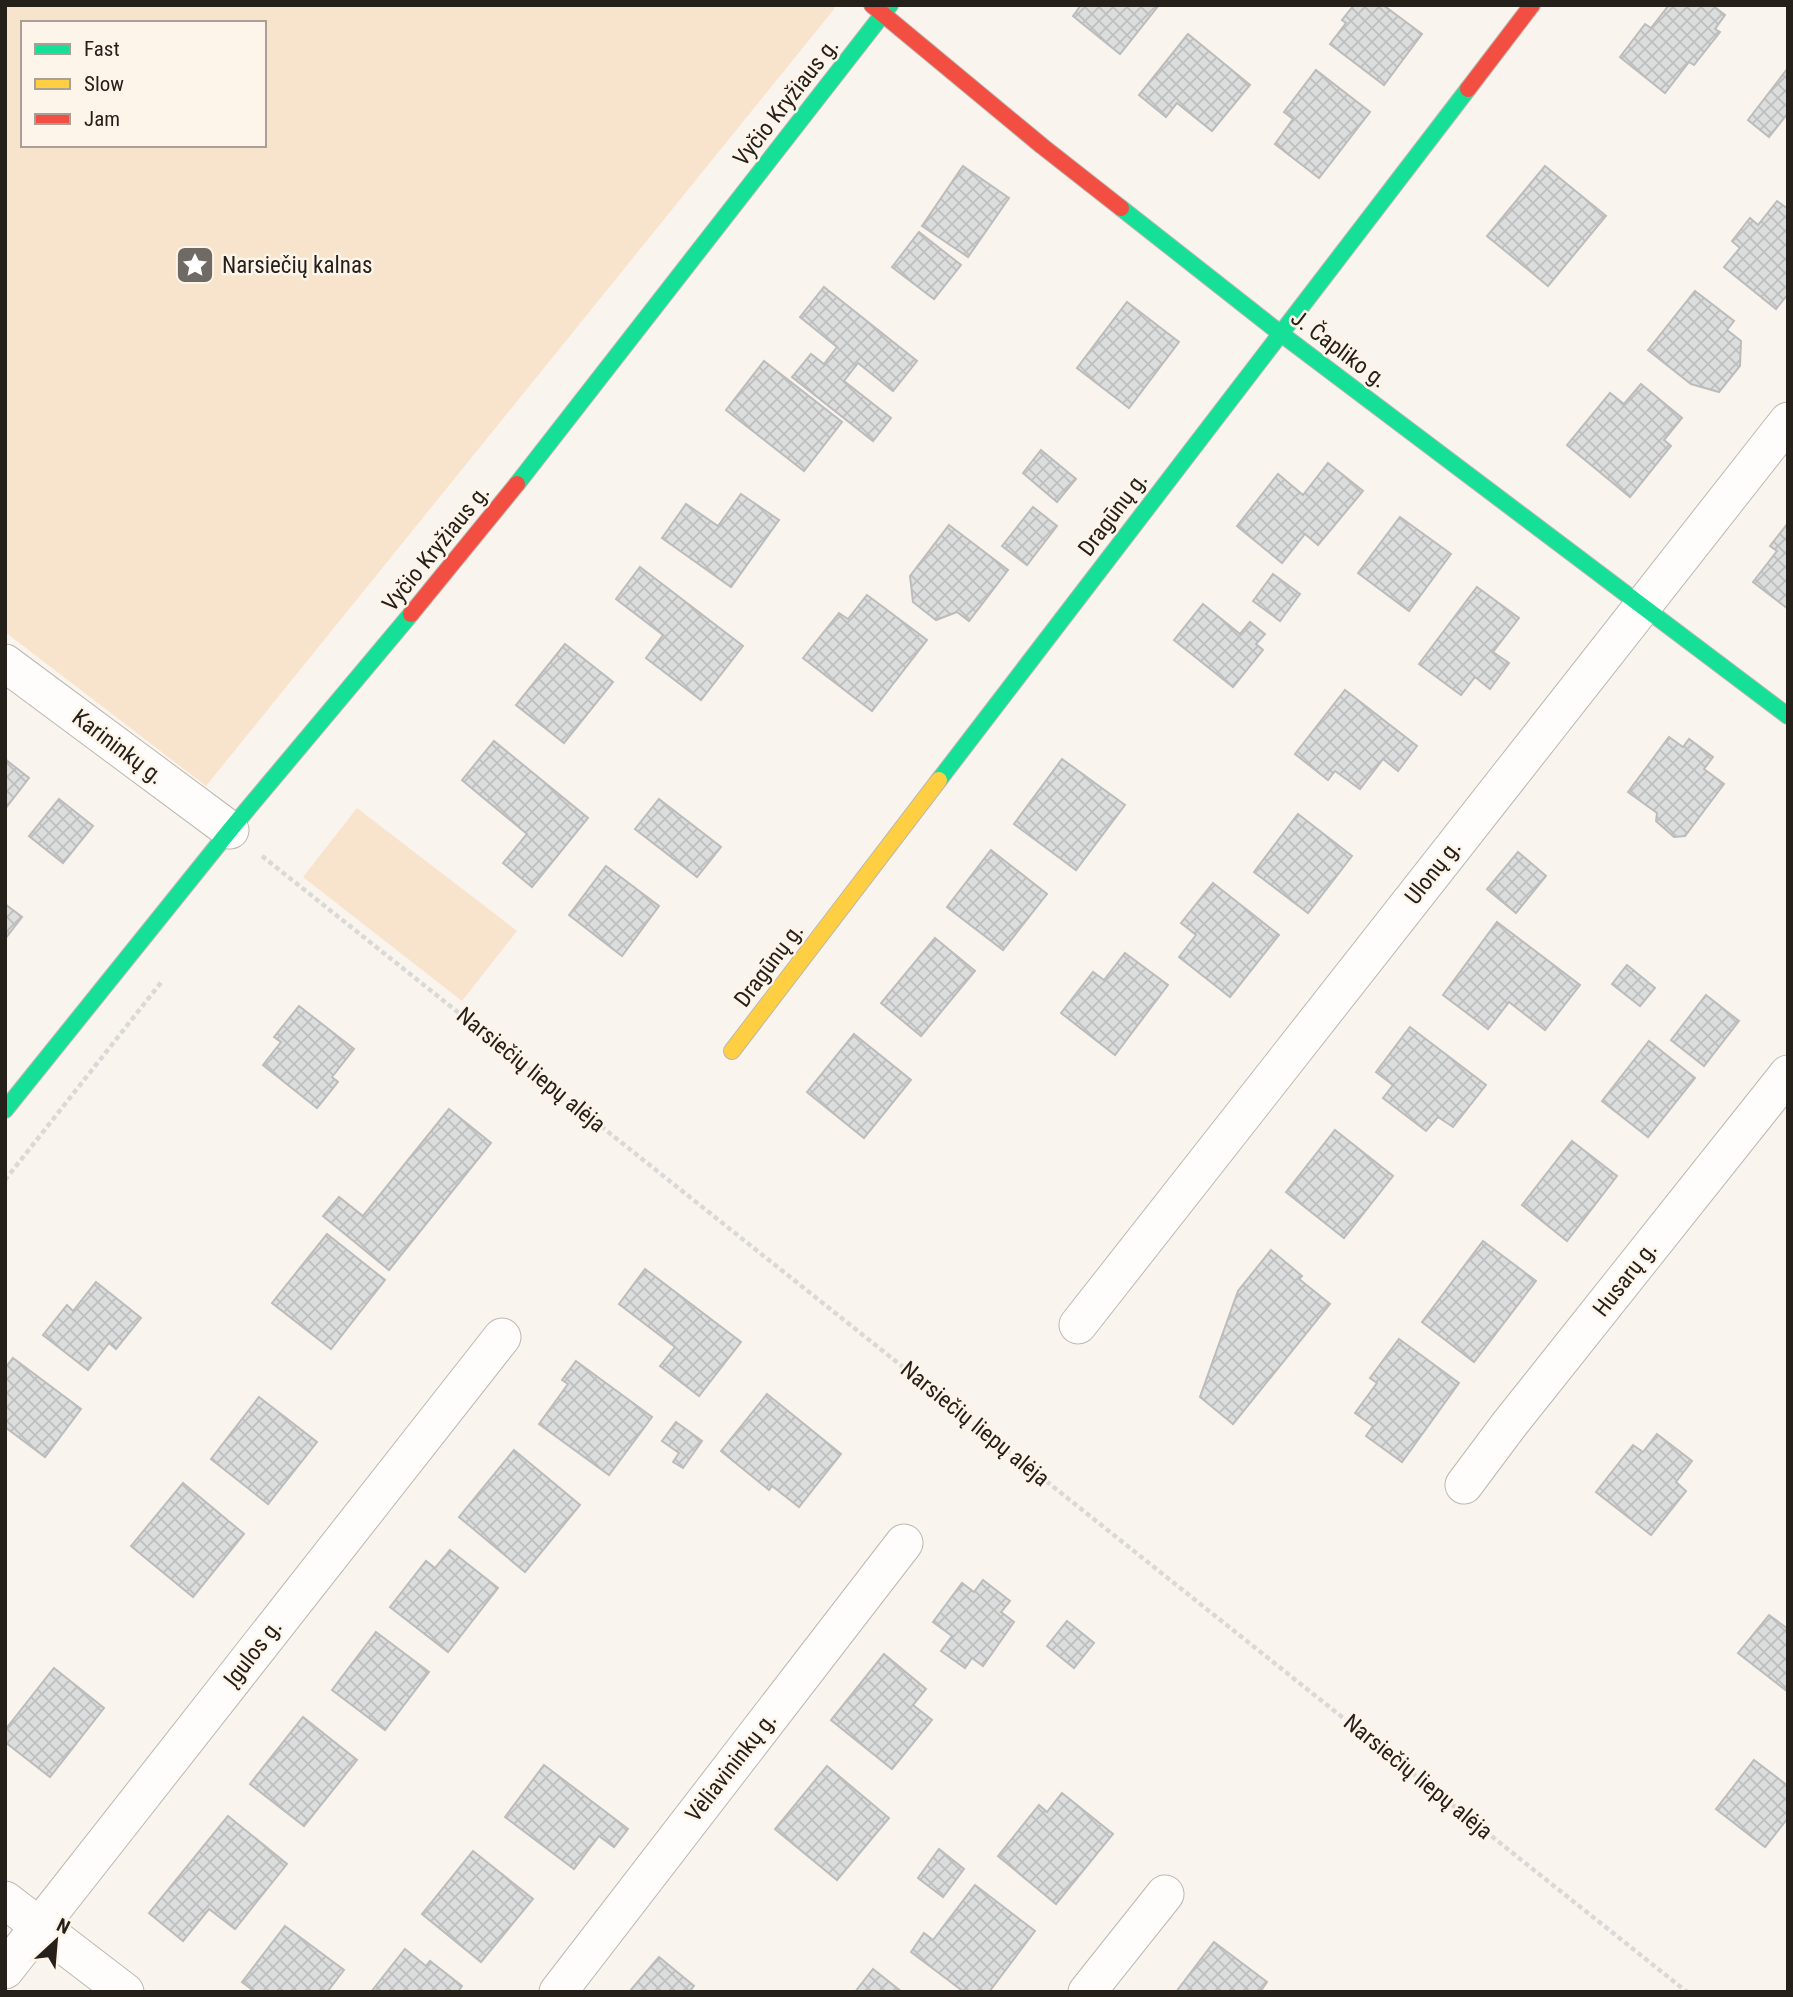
<svg xmlns="http://www.w3.org/2000/svg" width="1793" height="1997" font-family="'Roboto Condensed',sans-serif">
  <defs>
    <pattern id="building-cross-hatch" width="8" height="8" patternUnits="userSpaceOnUse" patternTransform="scale(1.75)"><rect width="8" height="8" fill="#dcdedd"/><path d="M0 0l8 8M0 8l8-8" fill="none" stroke="#bdbebd"/></pattern>
  </defs>
  <rect width="100%" height="100%" fill="#faf4ee"/>
  <!-- green -->
  <g fill="#f8e4cc" fill-rule="evenodd">
    <path d="M 5,5 L 832,5 L 835,8 L 206,786 L 5,632 ZM 23,23 L 264,23 L 264,145 L 23,145 Z"/>
    <polygon points="357,808 517,931 462,1001 303,877"/>
  </g>
  <!-- building -->
  <g fill="url(#building-cross-hatch)" stroke="#bbbcbb" stroke-width="2">
    <polygon points="1081,5 1159,5 1120,54 1073,16"/>
    <polygon points="1354,5 1383,5 1422,34 1384,85 1330,44 1346,23 1342,20"/>
    <polygon points="1669,5 1712,5 1725,15 1715,29 1720,32 1694,65 1689,62 1665,93 1620,57 1645,24 1651,28"/>
    <polygon points="1188,34 1250,85 1212,131 1177,103 1166,117 1139,95"/>
    <polygon points="1788,68 1788,113 1769,137 1748,120"/>
    <polygon points="1316,70 1370,112 1319,178 1275,144 1293,119 1284,112"/>
    <polygon points="963,166 1009,198 968,257 922,226"/>
    <polygon points="1545,166 1606,216 1548,286 1487,236"/>
    <polygon points="1777,201 1788,209 1788,294 1776,309 1724,267 1740,248 1732,241 1750,218 1758,225"/>
    <polygon points="919,232 961,265 934,299 892,267"/>
    <polygon points="824,287 917,361 893,391 858,363 844,381 891,418 873,441 792,377 811,354 824,364 837,347 800,317"/>
    <polygon points="1695,291 1734,321 1727,330 1741,341 1740,366 1719,392 1691,384 1648,350"/>
    <polygon points="1127,302 1179,342 1129,408 1077,368"/>
    <polygon points="764,361 842,422 804,471 726,410"/>
    <polygon points="1641,384 1682,418 1664,440 1671,446 1630,497 1567,445 1610,393 1624,404"/>
    <polygon points="1041,450 1076,479 1057,502 1023,473"/>
    <polygon points="1328,463 1363,491 1318,545 1305,534 1282,563 1237,526 1278,474 1303,495"/>
    <polygon points="741,494 779,520 731,587 662,538 686,504 718,526"/>
    <polygon points="1033,507 1057,526 1027,565 1002,546"/>
    <polygon points="1400,517 1451,554 1409,611 1358,573"/>
    <polygon points="1788,523 1788,609 1753,582 1777,551 1770,546"/>
    <polygon points="949,525 1008,570 969,621 957,612 936,620 913,602 910,576"/>
    <polygon points="640,567 743,646 701,700 646,658 663,635 616,599"/>
    <polygon points="1273,574 1300,594 1280,621 1253,601"/>
    <polygon points="1477,587 1519,618 1493,652 1509,663 1490,689 1475,677 1461,695 1419,664"/>
    <polygon points="867,595 927,640 872,711 803,658 839,613 848,619"/>
    <polygon points="1203,604 1240,634 1250,622 1265,634 1256,644 1263,650 1233,687 1174,640"/>
    <polygon points="565,644 613,682 564,743 516,705"/>
    <polygon points="1345,690 1417,746 1398,771 1383,759 1360,789 1335,771 1328,780 1295,754"/>
    <polygon points="1669,737 1683,747 1689,739 1713,757 1704,769 1724,784 1685,836 1674,837 1656,821 1657,813 1628,792"/>
    <polygon points="494,741 588,818 532,887 503,863 527,834 462,780"/>
    <polygon points="5,759 29,778 5,809"/>
    <polygon points="1062,759 1125,805 1076,870 1014,824"/>
    <polygon points="59,799 93,826 63,863 29,836"/>
    <polygon points="659,799 721,847 697,877 635,829"/>
    <polygon points="1298,814 1352,856 1308,913 1254,872"/>
    <polygon points="991,850 1047,894 1003,950 947,907"/>
    <polygon points="1518,852 1546,876 1516,913 1487,889"/>
    <polygon points="606,866 659,906 622,956 569,915"/>
    <polygon points="1213,883 1279,935 1230,997 1179,957 1196,935 1181,923"/>
    <polygon points="5,904 22,917 5,939"/>
    <polygon points="1497,922 1580,985 1545,1030 1509,1002 1488,1029 1443,995"/>
    <polygon points="935,938 975,971 921,1036 881,1003"/>
    <polygon points="1125,953 1168,985 1115,1055 1061,1013 1093,972 1104,980"/>
    <polygon points="1627,965 1655,988 1640,1006 1612,984"/>
    <polygon points="1706,995 1739,1021 1704,1066 1671,1040"/>
    <polygon points="299,1006 354,1049 332,1077 338,1082 317,1108 263,1065 281,1042 274,1037"/>
    <polygon points="1410,1027 1486,1085 1453,1127 1438,1117 1426,1131 1383,1098 1393,1085 1376,1072"/>
    <polygon points="854,1034 911,1080 864,1138 807,1092"/>
    <polygon points="1649,1041 1695,1078 1648,1137 1602,1101"/>
    <polygon points="449,1109 491,1143 389,1270 323,1216 339,1197 363,1216"/>
    <polygon points="1335,1130 1393,1176 1344,1238 1286,1192"/>
    <polygon points="1572,1141 1617,1176 1567,1241 1522,1205"/>
    <polygon points="327,1234 385,1280 331,1349 272,1303"/>
    <polygon points="1483,1241 1536,1281 1474,1362 1422,1322"/>
    <polygon points="1271,1250 1302,1276 1299,1279 1330,1304 1233,1424 1200,1397 1238,1291"/>
    <polygon points="645,1269 741,1342 699,1396 660,1366 675,1347 619,1304"/>
    <polygon points="96,1282 141,1318 116,1349 109,1343 88,1370 43,1335 67,1305 73,1311"/>
    <polygon points="1399,1339 1459,1383 1402,1462 1366,1436 1373,1426 1355,1413 1377,1383 1370,1378"/>
    <polygon points="13,1358 81,1409 45,1457 5,1427 5,1368"/>
    <polygon points="576,1361 652,1417 609,1475 539,1424 568,1384 562,1380"/>
    <polygon points="767,1394 841,1454 799,1507 772,1486 769,1490 721,1451"/>
    <polygon points="259,1397 317,1442 268,1504 211,1459"/>
    <polygon points="676,1422 702,1441 683,1468 673,1462 679,1453 662,1441"/>
    <polygon points="1657,1434 1692,1461 1676,1482 1686,1491 1651,1535 1596,1492 1633,1445 1643,1452"/>
    <polygon points="514,1450 580,1505 525,1572 459,1517"/>
    <polygon points="183,1483 244,1534 193,1597 131,1546"/>
    <polygon points="450,1550 498,1588 448,1652 390,1607 426,1561 435,1568"/>
    <polygon points="983,1580 1010,1601 1001,1612 1014,1622 983,1666 972,1658 965,1668 941,1651 952,1636 933,1622 962,1583 974,1592"/>
    <polygon points="1769,1615 1788,1629 1788,1692 1738,1653"/>
    <polygon points="1067,1621 1094,1643 1074,1668 1047,1646"/>
    <polygon points="376,1632 429,1672 385,1730 332,1690"/>
    <polygon points="884,1654 926,1689 913,1705 932,1720 892,1769 831,1720"/>
    <polygon points="54,1668 104,1708 50,1777 5,1742 5,1730"/>
    <polygon points="303,1717 357,1760 304,1826 250,1784"/>
    <polygon points="1754,1760 1788,1786 1788,1818 1765,1847 1716,1809"/>
    <polygon points="544,1765 628,1829 614,1847 599,1836 574,1869 505,1817"/>
    <polygon points="827,1766 889,1818 837,1880 775,1829"/>
    <polygon points="1062,1793 1113,1834 1056,1904 998,1856 1039,1805 1047,1812"/>
    <polygon points="228,1816 287,1864 235,1929 209,1909 183,1941 149,1913"/>
    <polygon points="939,1849 964,1869 943,1897 918,1878"/>
    <polygon points="473,1851 533,1899 481,1962 422,1914"/>
    <polygon points="975,1885 1035,1931 989,1992 964,1992 911,1952 924,1933 933,1940"/>
    <polygon points="285,1926 344,1970 327,1992 255,1992 242,1982"/>
    <polygon points="1214,1942 1267,1982 1260,1992 1176,1992"/>
    <polygon points="405,1949 426,1966 430,1961 462,1986 458,1992 371,1992"/>
    <polygon points="659,1957 694,1986 689,1992 629,1992"/>
    <polygon points="873,1969 902,1992 855,1992"/>
  </g>
  <g fill="none" stroke-linecap="round" stroke-linejoin="round">
    <!-- street casing -->
    <g stroke="#bcb8b2" stroke-width="39">
      <g id="street">
        <polyline points="5,663 230,830"/>
        <polyline points="1078,1325 1788,421"/>
        <polyline points="1464,1485 1508,1426 1788,1074"/>
        <polyline points="5,1900 125,1992"/>
        <polyline points="5,1970 502,1337"/>
        <polyline points="558,1992 904,1543"/>
        <polyline points="1087,1992 1165,1894"/>
      </g>
    </g>
    <!-- fast casing -->
    <g stroke="#bcb8b2" stroke-width="18">
      <g id="fast">
        <polyline points="1121,208 1280,333 1788,716"/>
        <polyline points="517,484 890,5"/>
        <polyline points="939,780 1468,89"/>
        <polyline points="5,1110 230,830 411,614"/>
      </g>
    </g>
    <!-- slow casing -->
    <g stroke="#bcb8b2" stroke-width="18">
      <polyline id="slow" points="732,1051 939,780"/>
    </g>
    <!-- jam casing -->
    <g stroke="#bcb8b2" stroke-width="18">
      <g id="jam">
        <polyline points="872,5 1042,146 1121,208"/>
        <polyline points="1468,89 1532,5"/>
        <polyline points="411,614 517,484"/>
      </g>
    </g>
    <!-- path -->
    <g stroke="#dbd9d7" stroke-width="4.5" stroke-dasharray="5 3.5" stroke-linecap="butt">
      <polyline points="262,856 1687,1992"/>
      <polyline points="5,1180 163,980"/>
    </g>
    <!-- street -->
    <use href="#street" stroke="#fefdfc" stroke-width="37"/>
    <!-- fast -->
    <use href="#fast" stroke="#16e098" stroke-width="16"/>
    <!-- slow -->
    <use href="#slow" stroke="#ffcf43" stroke-width="16"/>
    <!-- jam -->
    <use href="#jam" stroke="#f24e42" stroke-width="16"/>
  </g>
  <!-- icons -->
  <defs>
    <g id="sight-square" transform="scale(2.0125)"><rect x="-9" y="-9" width="18" height="18" rx="4" fill="#706a64" stroke="#fef5ea"/><path d="M0-6L1.8-2.2L6-1.7L2.9 1.2L3.7 5.4L0 3.3L-3.7 5.4L-2.9 1.2L-6-1.7L-1.8-2.2Z" fill="#fff"/></g>
  </defs>
  <g fill-rule="evenodd">
    <use href="#sight-square" x="195" y="265"/>
  </g>
  <g text-anchor="middle" dominant-baseline="central" stroke-width="5" stroke-linejoin="round" paint-order="stroke">
    <!-- street labels -->
    <g font-size="23" fill="#26201a" stroke="#fef5ea">
      <text transform="translate(786 102) rotate(-52)">Vyčio Kryžiaus g.</text>
      <text transform="translate(1339 349) rotate(37)">J. Čapliko g.</text>
      <text transform="translate(1113 514) rotate(-53)">Dragūnų g.</text>
      <text transform="translate(436 548) rotate(-51)">Vyčio Kryžiaus g.</text>
      <text transform="translate(118 747) rotate(37)">Karininkų g.</text>
      <text transform="translate(1433 872) rotate(-52)">Ulonų g.</text>
      <text transform="translate(769 965) rotate(-53)">Dragūnų g.</text>
      <text transform="translate(531 1070) rotate(39)">Narsiečių liepų alėja</text>
      <text transform="translate(1625 1279) rotate(-52)">Husarų g.</text>
      <text transform="translate(975 1424) rotate(39)">Narsiečių liepų alėja</text>
      <text transform="translate(253 1653) rotate(-52)">Įgulos g.</text>
      <text transform="translate(731 1767) rotate(-52)">Vėliavininkų g.</text>
      <text transform="translate(1418 1777) rotate(39)">Narsiečių liepų alėja</text>
    </g>
    <!-- poi labels -->
    <g font-size="23" fill="#26201a" stroke="#fef5ea" text-anchor="start">
      <text x="222" y="265">Narsiečių kalnas</text>
    </g>
  </g>
  <!-- border -->
  <rect width="1793" height="1997" fill="none" stroke="#26201a" stroke-width="14"/>
  <!-- legend -->
  <rect x="21" y="21" width="245" height="126" fill="#fef5ea" stroke="#a8a097" stroke-width="2"/>
  <rect x="35" y="44" width="35" height="10" fill="#16e098" stroke="#a8a097" stroke-width="2"/>
  <text x="84" y="56" font-size="21" fill="#26201a">Fast</text>
  <rect x="35" y="79" width="35" height="10" fill="#ffcf43" stroke="#a8a097" stroke-width="2"/>
  <text x="84" y="91" font-size="21" fill="#26201a">Slow</text>
  <rect x="35" y="114" width="35" height="10" fill="#f24e42" stroke="#a8a097" stroke-width="2"/>
  <text x="84" y="126" font-size="21" fill="#26201a">Jam</text>
  <!-- north arrow -->
  <g transform="translate(56 1941) rotate(26)" stroke="#fef5ea" stroke-width="5" paint-order="stroke">
  <path d="M0-5L12 26L0 18L-12 26Z" fill="#26201a"/>
  <text y="-10" font-size="19" font-weight="bold" text-anchor="middle" fill="#26201a">N</text>
  </g>
</svg>
